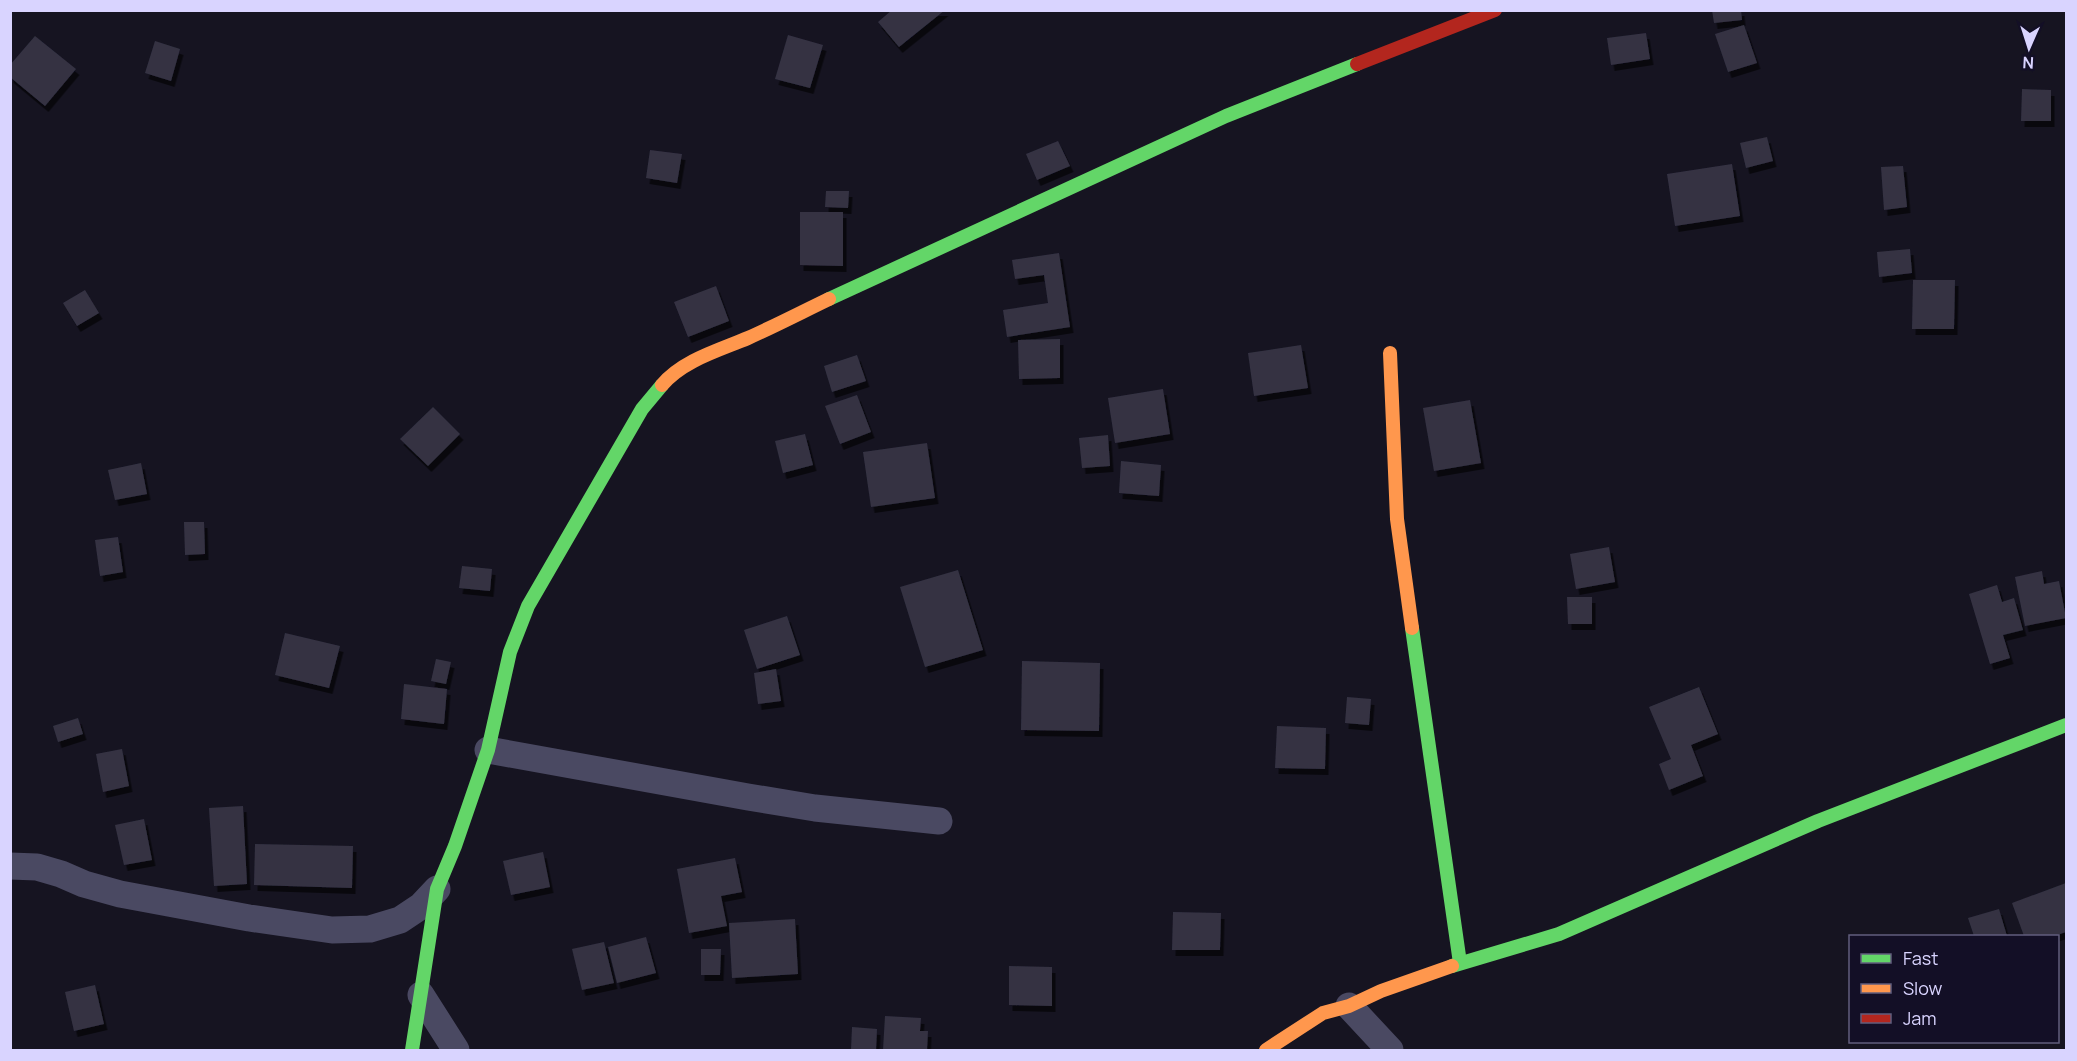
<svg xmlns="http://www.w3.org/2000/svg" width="2077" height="1061" font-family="Manrope,sans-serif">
  <defs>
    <filter id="shadow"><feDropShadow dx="3.5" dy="6" stdDeviation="0" flood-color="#0009"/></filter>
  </defs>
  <rect width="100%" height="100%" fill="#161421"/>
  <!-- building -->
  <g fill="#343243" filter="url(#shadow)">
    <polygon points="892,10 945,10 899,47 878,22"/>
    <polygon points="1712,10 1741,10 1742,20 1714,23"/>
    <polygon points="1744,25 1757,63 1728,72 1715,34"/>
    <polygon points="1646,33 1650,59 1611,65 1607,38"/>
    <polygon points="788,35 823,45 810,88 775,79"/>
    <polygon points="35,36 76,69 45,106 10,77 10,65"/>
    <polygon points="155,41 180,49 171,81 145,73"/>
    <polygon points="2022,89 2051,90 2051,121 2021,121"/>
    <polygon points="1767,137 1773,161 1746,168 1740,143"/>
    <polygon points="1058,141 1070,166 1037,180 1026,154"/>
    <polygon points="650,150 682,154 677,183 646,178"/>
    <polygon points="1732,164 1740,216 1675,226 1667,174"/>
    <polygon points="1903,166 1907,207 1884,210 1881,167"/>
    <polygon points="826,191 849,191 848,208 825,207"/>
    <polygon points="800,212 843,212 843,266 800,265"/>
    <polygon points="1910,249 1912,273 1879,277 1877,252"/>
    <polygon points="1059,253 1070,327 1007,337 1003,310 1048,303 1044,275 1015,279 1012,260"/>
    <polygon points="1913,280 1955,280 1954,329 1912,329"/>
    <polygon points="716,286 729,321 688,337 674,302"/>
    <polygon points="85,290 99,313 77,326 63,303"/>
    <polygon points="1060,339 1060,378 1019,379 1018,340"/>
    <polygon points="1301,345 1308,388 1254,396 1248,353"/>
    <polygon points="857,355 866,381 832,392 824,366"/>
    <polygon points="1163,389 1170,434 1115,443 1108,398"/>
    <polygon points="857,395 871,432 840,444 825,406"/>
    <polygon points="1470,400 1481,463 1434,471 1423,408"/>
    <polygon points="433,407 460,434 428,466 400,439"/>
    <polygon points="805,434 813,465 783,473 775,441"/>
    <polygon points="1108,435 1110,466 1082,468 1079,438"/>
    <polygon points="927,443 935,498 871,507 863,452"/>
    <polygon points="1121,461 1161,465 1159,496 1119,493"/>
    <polygon points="141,463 147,494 115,500 108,470"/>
    <polygon points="184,522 204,522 205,554 185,555"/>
    <polygon points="118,537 123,572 100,576 95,540"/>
    <polygon points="1609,547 1615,582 1576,589 1570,554"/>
    <polygon points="462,566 492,569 490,591 459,588"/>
    <polygon points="958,570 983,650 925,667 900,587"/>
    <polygon points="2042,571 2044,584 2059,581 2066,618 2025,626 2015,577"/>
    <polygon points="1997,585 2002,602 2014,598 2023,630 2003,635 2010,658 1990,664 1969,594"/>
    <polygon points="1567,597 1592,597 1592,624 1568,624"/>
    <polygon points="787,616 800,655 757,669 744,630"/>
    <polygon points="285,633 340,646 329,688 275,675"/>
    <polygon points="436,659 451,662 446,684 431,681"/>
    <polygon points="1022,661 1100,663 1099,731 1021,730"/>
    <polygon points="776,669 781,701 758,704 754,673"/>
    <polygon points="404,684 447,689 444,724 401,719"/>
    <polygon points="1699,687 1718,734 1691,745 1703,776 1669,790 1659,764 1671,759 1649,707"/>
    <polygon points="1347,697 1371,699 1369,725 1345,723"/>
    <polygon points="78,718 83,734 58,742 53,726"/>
    <polygon points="1277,726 1326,728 1325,769 1275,768"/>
    <polygon points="122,749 129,786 103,792 96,754"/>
    <polygon points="243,806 247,884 214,886 209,808"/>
    <polygon points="144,819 152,860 124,865 115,825"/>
    <polygon points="255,844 353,846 352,888 254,885"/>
    <polygon points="543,852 550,887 511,895 503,861"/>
    <polygon points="735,858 742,892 721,896 727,926 689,933 677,869"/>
    <polygon points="2066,883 2066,932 2054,936 2024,936 2012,903"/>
    <polygon points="1999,909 2007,936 1974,936 1968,918"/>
    <polygon points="1173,912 1221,913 1220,950 1172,950"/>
    <polygon points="795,919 798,974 732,978 729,923"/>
    <polygon points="646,937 656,973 617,983 608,947"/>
    <polygon points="604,942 614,983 582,990 572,949"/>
    <polygon points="701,949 721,949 720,975 701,975"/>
    <polygon points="1009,966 1052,967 1052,1006 1009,1005"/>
    <polygon points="95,985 104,1024 74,1031 65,992"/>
    <polygon points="885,1016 921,1018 920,1031 928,1031 927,1050 883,1050"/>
    <polygon points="852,1027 877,1029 876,1050 851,1050"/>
  </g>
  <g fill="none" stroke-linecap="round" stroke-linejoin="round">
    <!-- street -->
    <g stroke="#4a4962" stroke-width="27">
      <polyline points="488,750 748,797 815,808 939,821"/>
      <polyline points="10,866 37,867 61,874 84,884 120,894 249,918 332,930 370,929 400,920 421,906 437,889"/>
      <polyline points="421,995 456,1050"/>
      <polyline points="1349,1006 1390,1050"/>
    </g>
    <!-- fast -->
    <g stroke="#63d668" stroke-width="14">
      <polyline points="829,299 1226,116 1357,64"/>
      <polyline points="1412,628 1460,963"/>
      <polyline points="1452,966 1559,934 1818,821 2066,725"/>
      <polyline points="412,1050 437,889 455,846 488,750 510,652 528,606 642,409 662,385"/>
    </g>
    <!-- slow -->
    <g stroke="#ff974d" stroke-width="14">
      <polyline points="1390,353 1397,519 1412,628"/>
      <path d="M 662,385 C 683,360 720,350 748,338 C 775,326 802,312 829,299"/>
      <polyline points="1266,1050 1323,1013 1349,1006 1381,991 1452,966"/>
    </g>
    <!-- jam -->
    <polyline stroke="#b3261e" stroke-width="14" points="1357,64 1495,10"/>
  </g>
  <!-- border -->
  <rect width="2077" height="1061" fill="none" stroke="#d9d4ff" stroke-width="24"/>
  <!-- legend -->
  <rect x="1849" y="935" width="210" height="108" fill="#130f26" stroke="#625e7d" stroke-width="1.5"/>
  <rect x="1861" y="954" width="30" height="9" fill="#63d668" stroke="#625e7d" stroke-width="1.5"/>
  <text x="1903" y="965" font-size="18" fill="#d9d4ff">Fast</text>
  <rect x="1861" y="984" width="30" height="9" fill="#ff974d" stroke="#625e7d" stroke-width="1.5"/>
  <text x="1903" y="995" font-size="18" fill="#d9d4ff">Slow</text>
  <rect x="1861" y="1014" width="30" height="9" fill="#b3261e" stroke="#625e7d" stroke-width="1.5"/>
  <text x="1903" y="1025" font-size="18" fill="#d9d4ff">Jam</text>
  <!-- north arrow -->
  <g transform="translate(2029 48) rotate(183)" stroke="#130f26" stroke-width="4.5" paint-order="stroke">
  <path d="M0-4.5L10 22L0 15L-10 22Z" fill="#d9d4ff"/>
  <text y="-9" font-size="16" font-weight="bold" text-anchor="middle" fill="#d9d4ff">N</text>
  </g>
</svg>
